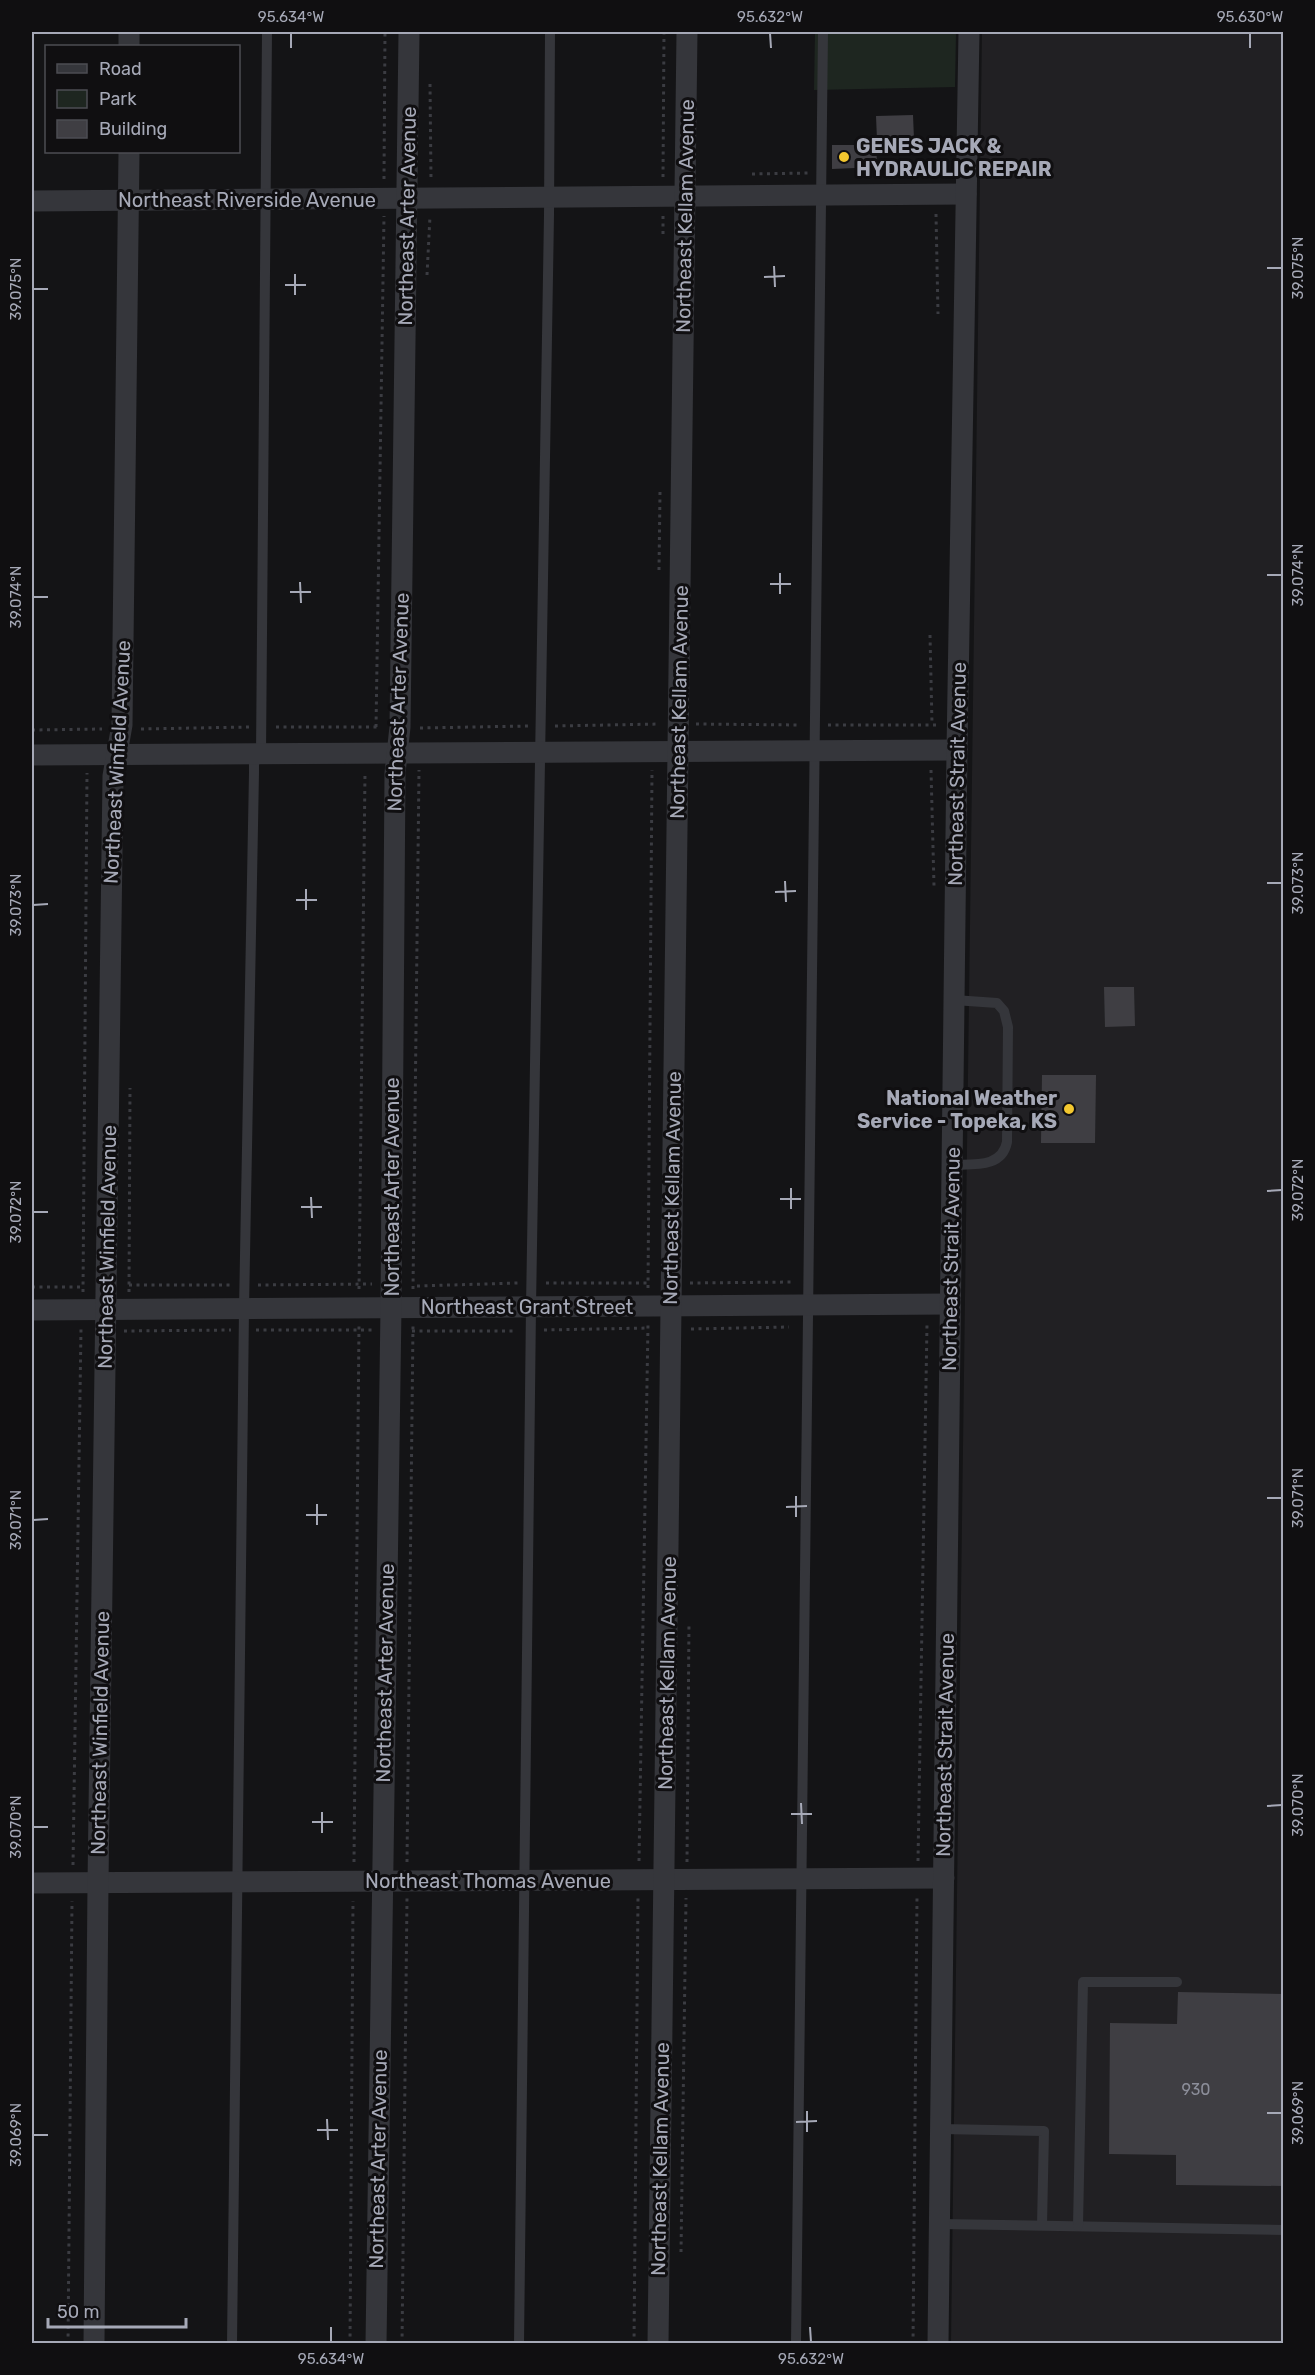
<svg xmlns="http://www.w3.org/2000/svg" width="1315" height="2375" font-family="Rubik,sans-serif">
  <rect width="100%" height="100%" fill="#141416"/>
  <!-- built -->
  <polygon fill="#212023" points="982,32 1283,32 1283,2343 951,2343"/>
  <!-- green -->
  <polygon fill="#1e2620" points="815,32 956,32 955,87 814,90"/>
  <!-- building -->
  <g fill="#3f3e43">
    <polygon points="913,115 914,139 877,140 876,116"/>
    <polygon points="832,145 876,145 877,163 855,163 855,168 832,169"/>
    <polygon points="1104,987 1134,987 1135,1026 1105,1027"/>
    <polygon points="1042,1075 1096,1075 1095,1143 1041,1143"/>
    <polygon points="1178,1992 1284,1994 1284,2186 1176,2185 1176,2155 1109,2154 1110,2023 1177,2024"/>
  </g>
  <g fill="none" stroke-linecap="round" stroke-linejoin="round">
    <!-- path -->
    <g stroke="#3b3c42" stroke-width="3" stroke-dasharray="3 4.5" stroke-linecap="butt">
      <polyline points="430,84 431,179"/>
      <polyline points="752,174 808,173"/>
      <polyline points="663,177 664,32"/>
      <polyline points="384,179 385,32"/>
      <polyline points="936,214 938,314"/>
      <polyline points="663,216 663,237"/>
      <polyline points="427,275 430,216"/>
      <polyline points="659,570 660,492"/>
      <polyline points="930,635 932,724"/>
      <polyline points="696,724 801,725"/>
      <polyline points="828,725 939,725"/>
      <polyline points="555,726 660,724"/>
      <polyline points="276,727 381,727"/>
      <polyline points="376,727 384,216"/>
      <polyline points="420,728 528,726"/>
      <polyline points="141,729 249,727"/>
      <polyline points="32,730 102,729"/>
      <polyline points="931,770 934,886"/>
      <polyline points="546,1283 647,1283"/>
      <polyline points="690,1283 794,1282"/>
      <polyline points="129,1285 231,1285"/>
      <polyline points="258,1285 372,1284"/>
      <polyline points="417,1286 518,1283"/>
      <polyline points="32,1287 84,1287"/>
      <polyline points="648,1288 652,770"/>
      <polyline points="359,1289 365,773"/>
      <polyline points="413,1289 419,770"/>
      <polyline points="83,1292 87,773"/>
      <polyline points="129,1292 130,1088"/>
      <polyline points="691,1329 789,1327"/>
      <polyline points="256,1330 372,1330"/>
      <polyline points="544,1330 648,1328"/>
      <polyline points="124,1331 231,1330"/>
      <polyline points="412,1331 516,1331"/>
      <polyline points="639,1861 648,1324"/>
      <polyline points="918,1861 927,1324"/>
      <polyline points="354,1862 359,1325"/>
      <polyline points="407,1862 413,1325"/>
      <polyline points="687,1862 689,1622"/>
      <polyline points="73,1865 81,1328"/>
      <polyline points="681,2252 686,1898"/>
      <polyline points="68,2344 72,1901"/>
      <polyline points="350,2344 353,1901"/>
      <polyline points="402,2344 407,1898"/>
      <polyline points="634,2344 638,1897"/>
      <polyline points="913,2344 917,1897"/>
    </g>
    <!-- service -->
    <g stroke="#35363b" stroke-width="10">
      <path d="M 952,1165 C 974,1164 1002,1168 1007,1142 L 1008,1027 L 1004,1011 L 997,1003 L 954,1000"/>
      <polyline points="941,2129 1044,2131 1042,2225"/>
      <polyline points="940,2224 1284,2230"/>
      <polyline points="1078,2226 1083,1982 1177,1982"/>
      <polyline points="232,2344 244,1309 254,772 254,763 261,754 267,32"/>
      <polyline points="519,2344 531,1307 549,215 550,32"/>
      <polyline points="796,2344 823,32"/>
    </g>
    <!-- minor -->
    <g stroke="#35363b" stroke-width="21">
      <polyline points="129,46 129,32"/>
      <polyline points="32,201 966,194"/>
      <polyline points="32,755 957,750"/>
      <polyline points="32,1310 950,1304"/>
      <polyline points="32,1883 944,1878"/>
      <polyline points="94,2344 98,1883 113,776 122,725 129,152"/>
      <polyline points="376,2344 391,1308 395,773 400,727 409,32"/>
      <polyline points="658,2344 687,32"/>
      <polyline points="938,2344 957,750 969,32"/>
    </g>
  </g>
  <!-- ticks -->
  <path fill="none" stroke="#a6a9b7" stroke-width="2" d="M 291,33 L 291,48M 770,33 L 771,48M 1250,33 L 1250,48M 774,266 L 775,287M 1267,268 L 1282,268M 295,274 L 295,295M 764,277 L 785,276M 285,285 L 306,285M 33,289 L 48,289M 780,573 L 780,594M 1267,575 L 1282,575M 300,582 L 301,603M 770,584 L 791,584M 290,592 L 311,592M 33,597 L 48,597M 785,881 L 786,902M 1267,883 L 1282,883M 306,889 L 306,910M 775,892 L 796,891M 296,900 L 317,900M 33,905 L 48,904M 791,1188 L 791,1209M 1267,1191 L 1282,1190M 311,1197 L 312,1218M 780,1199 L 801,1199M 301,1207 L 322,1207M 33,1212 L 48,1212M 796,1496 L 796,1517M 1267,1498 L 1282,1498M 317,1504 L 317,1525M 786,1507 L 807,1506M 306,1515 L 327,1515M 33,1520 L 48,1519M 801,1803 L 802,1824M 1267,1806 L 1282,1805M 322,1812 L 322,1833M 791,1814 L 812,1814M 312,1822 L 333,1822M 33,1827 L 48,1827M 807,2111 L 807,2132M 1267,2113 L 1282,2113M 327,2119 L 328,2140M 796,2122 L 817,2121M 317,2130 L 338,2130M 33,2135 L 48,2135M 331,2327 L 331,2342M 810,2327 L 811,2342"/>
  <!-- markers -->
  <g fill="#f3c72f" stroke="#100f11" stroke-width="2">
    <circle cx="844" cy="157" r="6"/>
    <circle cx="1069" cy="1109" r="6"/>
  </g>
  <g text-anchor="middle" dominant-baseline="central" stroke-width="6" stroke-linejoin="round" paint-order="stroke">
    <!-- number labels -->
    <g font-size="16" fill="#8c8e9a">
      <text x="1196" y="2089">930</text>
    </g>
    <!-- poi labels -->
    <g font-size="20" font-weight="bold" fill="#a6a9b7" stroke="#100f11" text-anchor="start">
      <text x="856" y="146">GENES JACK &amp;<tspan x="856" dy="23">HYDRAULIC REPAIR</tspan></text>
      <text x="1057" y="1098" text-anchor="end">National Weather<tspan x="1057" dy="23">Service - Topeka, KS</tspan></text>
    </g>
    <!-- street labels -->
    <g font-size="20" fill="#a6a9b7" stroke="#100f11">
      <text x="247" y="200">Northeast Riverside Avenue</text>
      <text transform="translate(407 216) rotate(-89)">Northeast Arter Avenue</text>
      <text transform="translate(685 216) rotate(-89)">Northeast Kellam Avenue</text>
      <text transform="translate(398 702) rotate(-88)">Northeast Arter Avenue</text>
      <text transform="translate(679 702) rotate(-89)">Northeast Kellam Avenue</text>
      <text transform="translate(117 762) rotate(-87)">Northeast Winfield Avenue</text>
      <text transform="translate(957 774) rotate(-89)">Northeast Strait Avenue</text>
      <text transform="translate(392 1187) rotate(-90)">Northeast Arter Avenue</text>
      <text transform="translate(672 1188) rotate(-89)">Northeast Kellam Avenue</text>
      <text transform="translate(107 1247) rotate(-89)">Northeast Winfield Avenue</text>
      <text transform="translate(951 1259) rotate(-89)">Northeast Strait Avenue</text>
      <text x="527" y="1307">Northeast Grant Street</text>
      <text transform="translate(385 1673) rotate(-89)">Northeast Arter Avenue</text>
      <text transform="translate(667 1673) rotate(-89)">Northeast Kellam Avenue</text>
      <text transform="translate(100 1733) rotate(-89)">Northeast Winfield Avenue</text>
      <text transform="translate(945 1745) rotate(-89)">Northeast Strait Avenue</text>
      <text x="488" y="1881">Northeast Thomas Avenue</text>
      <text transform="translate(378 2159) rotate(-89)">Northeast Arter Avenue</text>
      <text transform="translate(660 2159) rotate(-89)">Northeast Kellam Avenue</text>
    </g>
  </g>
  <!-- border -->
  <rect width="1315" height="2375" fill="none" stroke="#100f11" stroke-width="66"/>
  <!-- legend -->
  <rect x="45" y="45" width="195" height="108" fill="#100f11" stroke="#4c4d53" stroke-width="1.5"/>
  <rect x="57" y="64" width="30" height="9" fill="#35363b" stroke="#4c4d53" stroke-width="1.5"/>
  <text x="99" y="75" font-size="18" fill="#a6a9b7">Road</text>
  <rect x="57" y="90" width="30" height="18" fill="#1e2620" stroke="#4c4d53" stroke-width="1.5"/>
  <text x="99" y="105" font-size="18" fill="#a6a9b7">Park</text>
  <rect x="57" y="120" width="30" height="18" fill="#3f3e43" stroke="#4c4d53" stroke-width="1.5"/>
  <text x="99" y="135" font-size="18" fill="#a6a9b7">Building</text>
  <!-- scale -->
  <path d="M48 2318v9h138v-9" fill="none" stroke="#a6a9b7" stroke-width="3"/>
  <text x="57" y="2318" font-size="18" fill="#a6a9b7" stroke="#100f11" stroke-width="4.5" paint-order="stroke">50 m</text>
  <rect x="33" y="33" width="1249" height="2309" fill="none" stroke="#a6a9b7" stroke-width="2"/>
  <g font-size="15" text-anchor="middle" fill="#a6a9b7">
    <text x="291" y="22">95.634°W</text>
    <text x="770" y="22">95.632°W</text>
    <text x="1250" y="22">95.630°W</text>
    <text transform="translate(1298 268) rotate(-90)" y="5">39.075°N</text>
    <text transform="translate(16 289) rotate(-90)" y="5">39.075°N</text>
    <text transform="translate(1298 575) rotate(-90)" y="5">39.074°N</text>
    <text transform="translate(16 597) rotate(-90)" y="5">39.074°N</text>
    <text transform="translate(1298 883) rotate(-90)" y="5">39.073°N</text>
    <text transform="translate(16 905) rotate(-90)" y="5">39.073°N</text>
    <text transform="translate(1298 1190) rotate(-90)" y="5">39.072°N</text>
    <text transform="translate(16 1212) rotate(-90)" y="5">39.072°N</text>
    <text transform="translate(1298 1498) rotate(-90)" y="5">39.071°N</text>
    <text transform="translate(16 1520) rotate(-90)" y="5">39.071°N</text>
    <text transform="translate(1298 1805) rotate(-90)" y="5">39.070°N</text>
    <text transform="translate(16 1827) rotate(-90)" y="5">39.070°N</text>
    <text transform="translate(1298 2113) rotate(-90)" y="5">39.069°N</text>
    <text transform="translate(16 2135) rotate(-90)" y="5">39.069°N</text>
    <text x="331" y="2364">95.634°W</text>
    <text x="811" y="2364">95.632°W</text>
  </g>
</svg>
